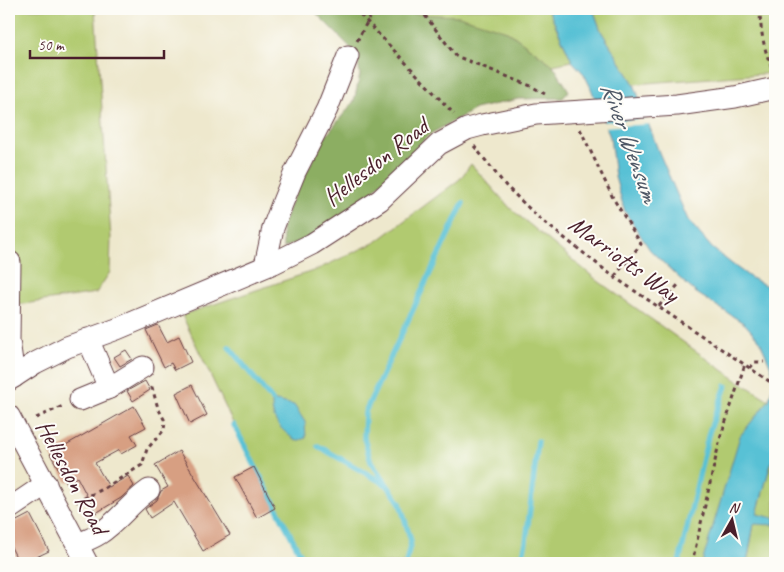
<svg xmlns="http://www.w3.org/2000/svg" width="784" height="572" font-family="Caveat,sans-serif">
  <rect width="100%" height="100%" fill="#fdfcf7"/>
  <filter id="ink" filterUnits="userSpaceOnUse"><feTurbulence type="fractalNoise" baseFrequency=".02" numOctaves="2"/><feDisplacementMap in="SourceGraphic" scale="10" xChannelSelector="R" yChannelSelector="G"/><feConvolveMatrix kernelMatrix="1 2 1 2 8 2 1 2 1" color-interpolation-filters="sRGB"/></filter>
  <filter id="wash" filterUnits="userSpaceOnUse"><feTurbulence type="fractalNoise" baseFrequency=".0096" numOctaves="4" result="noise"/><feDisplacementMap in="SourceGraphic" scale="20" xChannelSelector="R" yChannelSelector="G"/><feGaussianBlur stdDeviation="1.12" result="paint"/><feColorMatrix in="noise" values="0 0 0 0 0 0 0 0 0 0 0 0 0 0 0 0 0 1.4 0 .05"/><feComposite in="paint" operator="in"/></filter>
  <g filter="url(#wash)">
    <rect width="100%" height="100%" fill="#eee8cd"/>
    <!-- green -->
    <g fill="#b1ca70" stroke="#7e744e">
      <polygon points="9,9 95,9 111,238 110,272 96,293 17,305 9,305"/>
      <polygon points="386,9 548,9 572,61 553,65 507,31"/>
      <polygon points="593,9 775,9 775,73 634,84 601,31"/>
      <polygon points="471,164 511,209 598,281 735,379 769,400 761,412 702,563 305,563 234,425 182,315 316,270 376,242 460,179"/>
      <polygon points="775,448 775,558 774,563 747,563 754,524"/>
    </g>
    <!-- forest -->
    <polygon fill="#8cae62" stroke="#6b6646" points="312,9 386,9 414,14 459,16 507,31 553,65 569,91 563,98 518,99 475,109 430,134 360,204 310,237 283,248 282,228 290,204 323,140 354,101 360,75 357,54"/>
    <!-- water -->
    <g fill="#59c1d5" stroke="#527080">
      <polygon points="548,9 593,9 601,31 634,84 658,150 688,220 712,248 732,264 751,278 775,290 775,448 757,514 774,518 774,525 754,524 747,563 702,563 740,436 769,400 773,385 772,370 760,341 745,324 695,292 675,274 650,250 625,212 615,177 610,137 590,86 584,74 572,61"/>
      <path d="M 272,400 L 294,405 L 305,422 L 306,438 L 296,441 C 280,428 271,422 272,400 Z"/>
    </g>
    <!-- pier -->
    <polygon fill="#eee8cd" points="649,118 652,124 604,127 602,122"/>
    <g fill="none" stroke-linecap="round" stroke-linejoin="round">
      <!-- stream -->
      <g stroke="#59c1d5" stroke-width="5.5">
        <polyline points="229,347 272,400"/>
        <polyline points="234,425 305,563"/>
        <polyline points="318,446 385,484"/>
        <polyline points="406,563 411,541 400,503 371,462 364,438 365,412 463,203"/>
        <polyline points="521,563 526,542 538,441"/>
        <polyline points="679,563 709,432 726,386"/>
      </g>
    </g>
    <g id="blocks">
      <!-- building -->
      <g fill="#d79f82">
        <polygon points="158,325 167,342 179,336 191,362 175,370 171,363 164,367 146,330"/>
        <polygon points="126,350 132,359 120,366 114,357"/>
        <polygon points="145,381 150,390 133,401 127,391"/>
        <polygon points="192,385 207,415 190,424 176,393"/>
        <polygon points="134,406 146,427 131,435 137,445 121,454 119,450 95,463 109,487 128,476 134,486 121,498 96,513 77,477 67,483 50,454"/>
        <polygon points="179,451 230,535 203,551 174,502 150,518 145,509 157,500 161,491 168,487 155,465"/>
        <polygon points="254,467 275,508 257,518 235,477"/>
        <polygon points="30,514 49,551 24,563 19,563 9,543 9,525"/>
      </g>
    </g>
  </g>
  <g filter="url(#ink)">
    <use href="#blocks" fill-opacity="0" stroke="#633d43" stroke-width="1"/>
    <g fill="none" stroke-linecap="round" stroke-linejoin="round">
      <!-- minor casing -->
      <g stroke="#633d43" stroke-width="23">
        <g id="minor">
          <polyline points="10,262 9,340 14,377"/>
          <polyline points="265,266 273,228 282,204 295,172 327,109 348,56"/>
          <polyline points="88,339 109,388 143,367"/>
          <polyline points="9,380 35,363 67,347 117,329 274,263 312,244 380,200 439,144 467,129 482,125 536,114 677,105 735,97 775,88"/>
          <polyline points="80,400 109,388"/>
          <polyline points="9,416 87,563"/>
          <polyline points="9,509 46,484"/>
          <path d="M 78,544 C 85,541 93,538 99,534 C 118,522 131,502 149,490"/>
        </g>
      </g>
      <!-- path -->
      <g stroke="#633d43" stroke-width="3" stroke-dasharray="4 4" stroke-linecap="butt">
        <polyline points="355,9 454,114"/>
        <polyline points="420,9 456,56 531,86 545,94"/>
        <path d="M 760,9 C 760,28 764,52 773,70"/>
        <polyline points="357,41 374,9"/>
        <polyline points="580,129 613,198 641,244 614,277"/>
        <polyline points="474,146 506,186 539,218 614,277 775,385"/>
        <polyline points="659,306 679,284"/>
        <polyline points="750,368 755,362 764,362"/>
        <polyline points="36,418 63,406"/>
        <polyline points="76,502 103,489 142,465 147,449 164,430 165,421 158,408 151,384"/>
        <polyline points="692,563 720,439 745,364"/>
      </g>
      <!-- minor -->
      <use href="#minor" stroke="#fff" stroke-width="21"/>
    </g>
  </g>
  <g text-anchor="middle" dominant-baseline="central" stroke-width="4" stroke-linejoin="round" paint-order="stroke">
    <!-- street labels -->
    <g font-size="25" fill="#4a1f2b" stroke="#fdfcf7">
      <text transform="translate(376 162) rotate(-38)">Hellesdon Road</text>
      <text transform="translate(624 259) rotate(36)">Marriotts Way</text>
      <text transform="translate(72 477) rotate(62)">Hellesdon Road</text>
    </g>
    <!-- water labels -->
    <g font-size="26" font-style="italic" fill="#4f5866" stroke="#fdfcf7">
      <text transform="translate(630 142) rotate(70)">River Wensum</text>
    </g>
  </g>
  <!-- margin -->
  <rect width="784" height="572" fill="none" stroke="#fdfcf7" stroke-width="30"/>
  <!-- north arrow -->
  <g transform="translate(732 520) rotate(8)" stroke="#fdfcf7" stroke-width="4" paint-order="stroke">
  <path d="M0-4L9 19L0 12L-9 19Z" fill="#4a1f2b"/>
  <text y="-8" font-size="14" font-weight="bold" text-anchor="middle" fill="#4a1f2b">N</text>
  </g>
  <!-- scale -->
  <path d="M30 50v8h134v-8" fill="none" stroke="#4a1f2b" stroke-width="2.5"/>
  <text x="38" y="50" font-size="15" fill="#4a1f2b" stroke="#fdfcf7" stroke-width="4" paint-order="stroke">50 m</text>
</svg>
